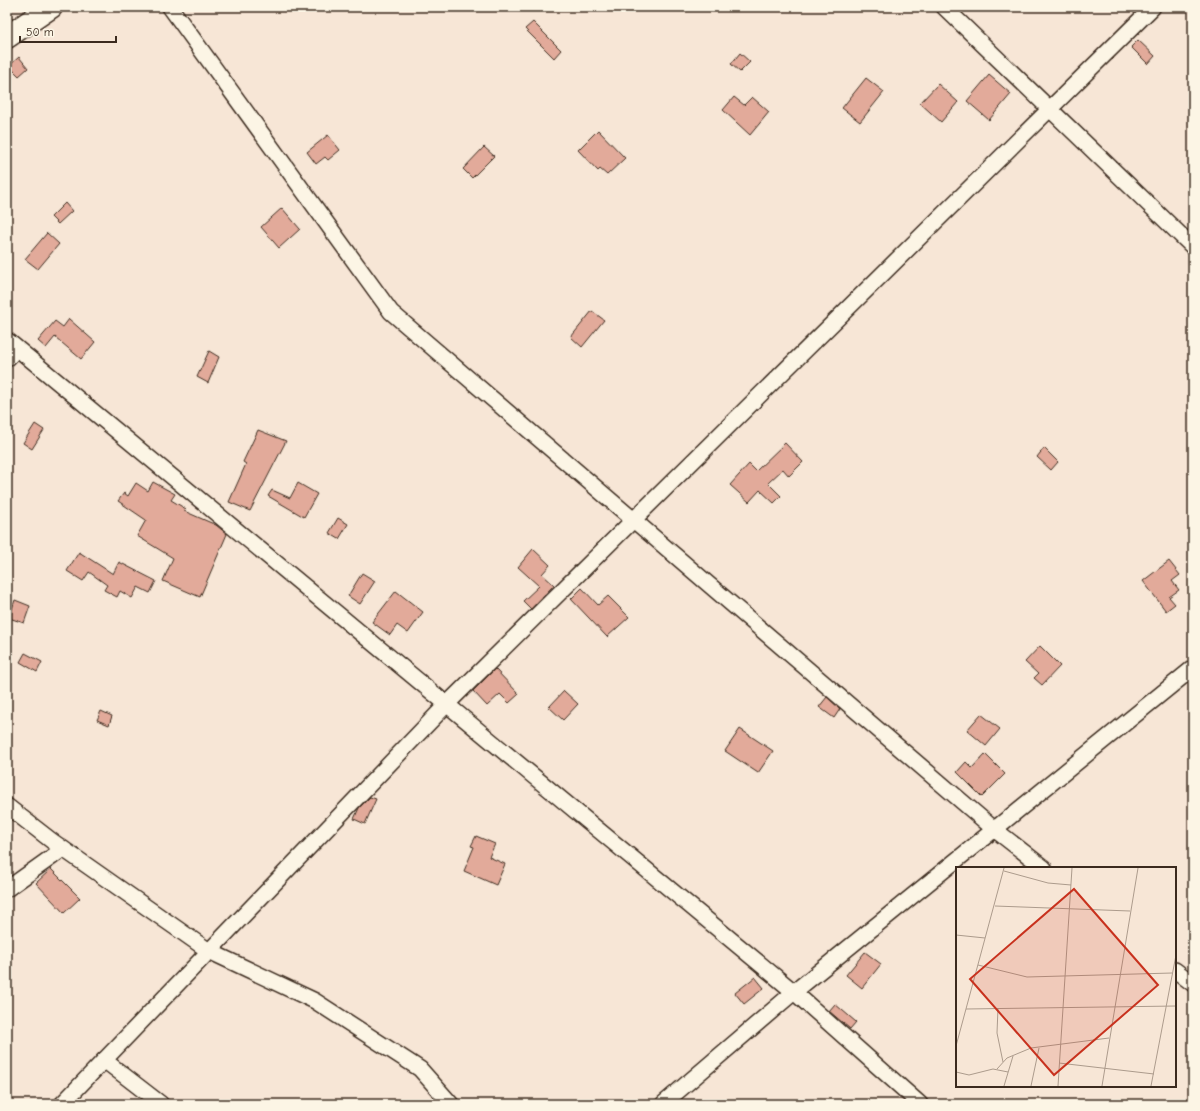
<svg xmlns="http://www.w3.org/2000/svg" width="1200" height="1111" font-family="'Comic Neue',sans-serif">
  <rect width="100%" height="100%" fill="#f7e6d6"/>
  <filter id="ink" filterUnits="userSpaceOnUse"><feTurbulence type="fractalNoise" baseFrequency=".025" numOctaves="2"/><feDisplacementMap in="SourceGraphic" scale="8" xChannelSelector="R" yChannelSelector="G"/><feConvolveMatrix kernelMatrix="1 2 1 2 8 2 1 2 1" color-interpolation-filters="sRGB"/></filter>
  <g filter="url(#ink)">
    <!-- building -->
    <g fill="#e2aa9a" stroke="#3b2a1e">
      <polygon points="533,22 561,50 554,58 525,29"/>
      <polygon points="1138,40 1155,56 1148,64 1131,47"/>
      <polygon points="740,53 750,62 740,72 731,64"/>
      <polygon points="19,57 28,68 19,76 9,66"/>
      <polygon points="989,75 1011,94 989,120 967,101"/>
      <polygon points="866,78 884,92 860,122 842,108"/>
      <polygon points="938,84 958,102 941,122 920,103"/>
      <polygon points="734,97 744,105 752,97 769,112 750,135 723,110"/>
      <polygon points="598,130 625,158 607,175 600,169 598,171 578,150"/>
      <polygon points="328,135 340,150 328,160 325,157 316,164 307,152"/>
      <polygon points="484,147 494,156 472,178 463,169"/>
      <polygon points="65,203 72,211 58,224 51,217"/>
      <polygon points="282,208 300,229 279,248 261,227"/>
      <polygon points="47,233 59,244 38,269 25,259"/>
      <polygon points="592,311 604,320 582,347 571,337"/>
      <polygon points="69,319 95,342 81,359 55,337 46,348 38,341 55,321 63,327"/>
      <polygon points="209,351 219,357 208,383 197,377"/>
      <polygon points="35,424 44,430 32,449 23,443"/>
      <polygon points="258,430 286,441 250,511 229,502 246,464 243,462"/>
      <polygon points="785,443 803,462 789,476 783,469 768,483 781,496 774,503 760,490 749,502 730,485 749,464 756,471"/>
      <polygon points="1044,448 1058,462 1051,470 1037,457"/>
      <polygon points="153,482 175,494 171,500 186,509 184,511 216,525 227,534 200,597 163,581 173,558 137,536 146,520 118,501 124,493 128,496 136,483 148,491"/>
      <polygon points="298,483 317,494 304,517 268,496 272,490 290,498"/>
      <polygon points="338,518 348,524 339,539 329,533"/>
      <polygon points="533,549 550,565 542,574 554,585 531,609 523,601 539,586 518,567"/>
      <polygon points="79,552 113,574 119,562 156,581 150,593 138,587 132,598 120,591 117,597 104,590 107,585 89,572 83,581 67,571"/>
      <polygon points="1169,561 1180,575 1172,581 1179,590 1169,597 1175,604 1166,611 1143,581"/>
      <polygon points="362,573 375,581 360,604 348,596"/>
      <polygon points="582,588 598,605 608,596 629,617 607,637 571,599"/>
      <polygon points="396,591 423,612 408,633 397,625 390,635 372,622"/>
      <polygon points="15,600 30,606 24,623 9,618"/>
      <polygon points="1040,646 1060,666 1042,685 1034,678 1038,674 1025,662"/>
      <polygon points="25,653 42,662 37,672 20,662"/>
      <polygon points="495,669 519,694 509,703 500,694 487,706 473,691"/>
      <polygon points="564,691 578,704 563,720 549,707"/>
      <polygon points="827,697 840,709 834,718 819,707"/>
      <polygon points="101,711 112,716 109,725 97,720"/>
      <polygon points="981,714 1000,729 986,746 967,730"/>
      <polygon points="740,729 773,751 758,773 725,751"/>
      <polygon points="985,754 1005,774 982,797 957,772 966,762 972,768"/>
      <polygon points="370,797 376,799 365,824 354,819 359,808"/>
      <polygon points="476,836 495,844 489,857 505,864 496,885 464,871 474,847 471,846"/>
      <polygon points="51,869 80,898 64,913 36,883"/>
      <polygon points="865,952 881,964 862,988 846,975"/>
      <polygon points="755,977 764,988 744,1004 735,993"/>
      <polygon points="835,1004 856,1022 850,1029 829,1011"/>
    </g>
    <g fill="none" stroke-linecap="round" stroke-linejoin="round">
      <!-- street casing -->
      <g stroke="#3b2a1e" stroke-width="18">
        <g id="street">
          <polyline points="170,7 391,312 994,829 1044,868"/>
          <polyline points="944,7 1193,247"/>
          <polyline points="7,340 794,992 920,1104"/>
          <polyline points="7,359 17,349"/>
          <polyline points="7,806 52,841 209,951 315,1001 420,1069 451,1104"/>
          <polyline points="7,889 63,849"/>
          <polyline points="1175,970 1193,984"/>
          <polyline points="104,1060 161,1104"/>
          <polyline points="62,1104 447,704 1153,7"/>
          <polyline points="663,1104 794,992 1193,668"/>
        </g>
      </g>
      <!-- primary casing -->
      <g stroke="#3b2a1e" stroke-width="25">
        <polyline id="primary" points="7,37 51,7"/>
      </g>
      <!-- street -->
      <use href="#street" stroke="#fcf5e5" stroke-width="15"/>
      <!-- primary -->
      <use href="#primary" stroke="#fcf5e5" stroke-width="22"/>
    </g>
  </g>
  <!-- overview -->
  <g transform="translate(956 867)">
    <rect width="220" height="220" fill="#f7e6d6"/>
    <path fill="none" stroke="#ac9b8c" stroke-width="1" d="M 48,4 L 92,16 L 115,18M 39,39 L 174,44M 0,68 L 29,71M 22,98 L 71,110 L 216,106M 42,141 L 41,166 L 47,195M 10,142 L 220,139M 0,179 L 48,1M 103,196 L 198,207M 41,202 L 51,191 L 75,181 L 153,171M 0,205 L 13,208 L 37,202 L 52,205M 48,219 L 57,189M 75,219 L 83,181M 102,219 L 116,1M 146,219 L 182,1M 195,219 L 220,88"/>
    <path fill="#c8321e" fill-opacity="0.15" stroke="#c8321e" stroke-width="2" d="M 118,22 L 202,118 L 98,208 L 14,112 Z"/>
    <rect width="220" height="220" fill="none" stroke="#3b2a1e" stroke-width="2"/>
  </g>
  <!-- margin -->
  <rect width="1200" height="1111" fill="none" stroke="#fcf5e5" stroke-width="24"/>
  <rect x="12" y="12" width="1176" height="1087" fill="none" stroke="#3b2a1e" stroke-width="1.5" filter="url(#ink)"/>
  <!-- scale -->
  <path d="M20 36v6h96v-6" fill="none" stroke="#3b2a1e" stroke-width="2"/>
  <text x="26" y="36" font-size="12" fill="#3b2a1e" stroke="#fcf5e5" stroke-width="3" paint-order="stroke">50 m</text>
</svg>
